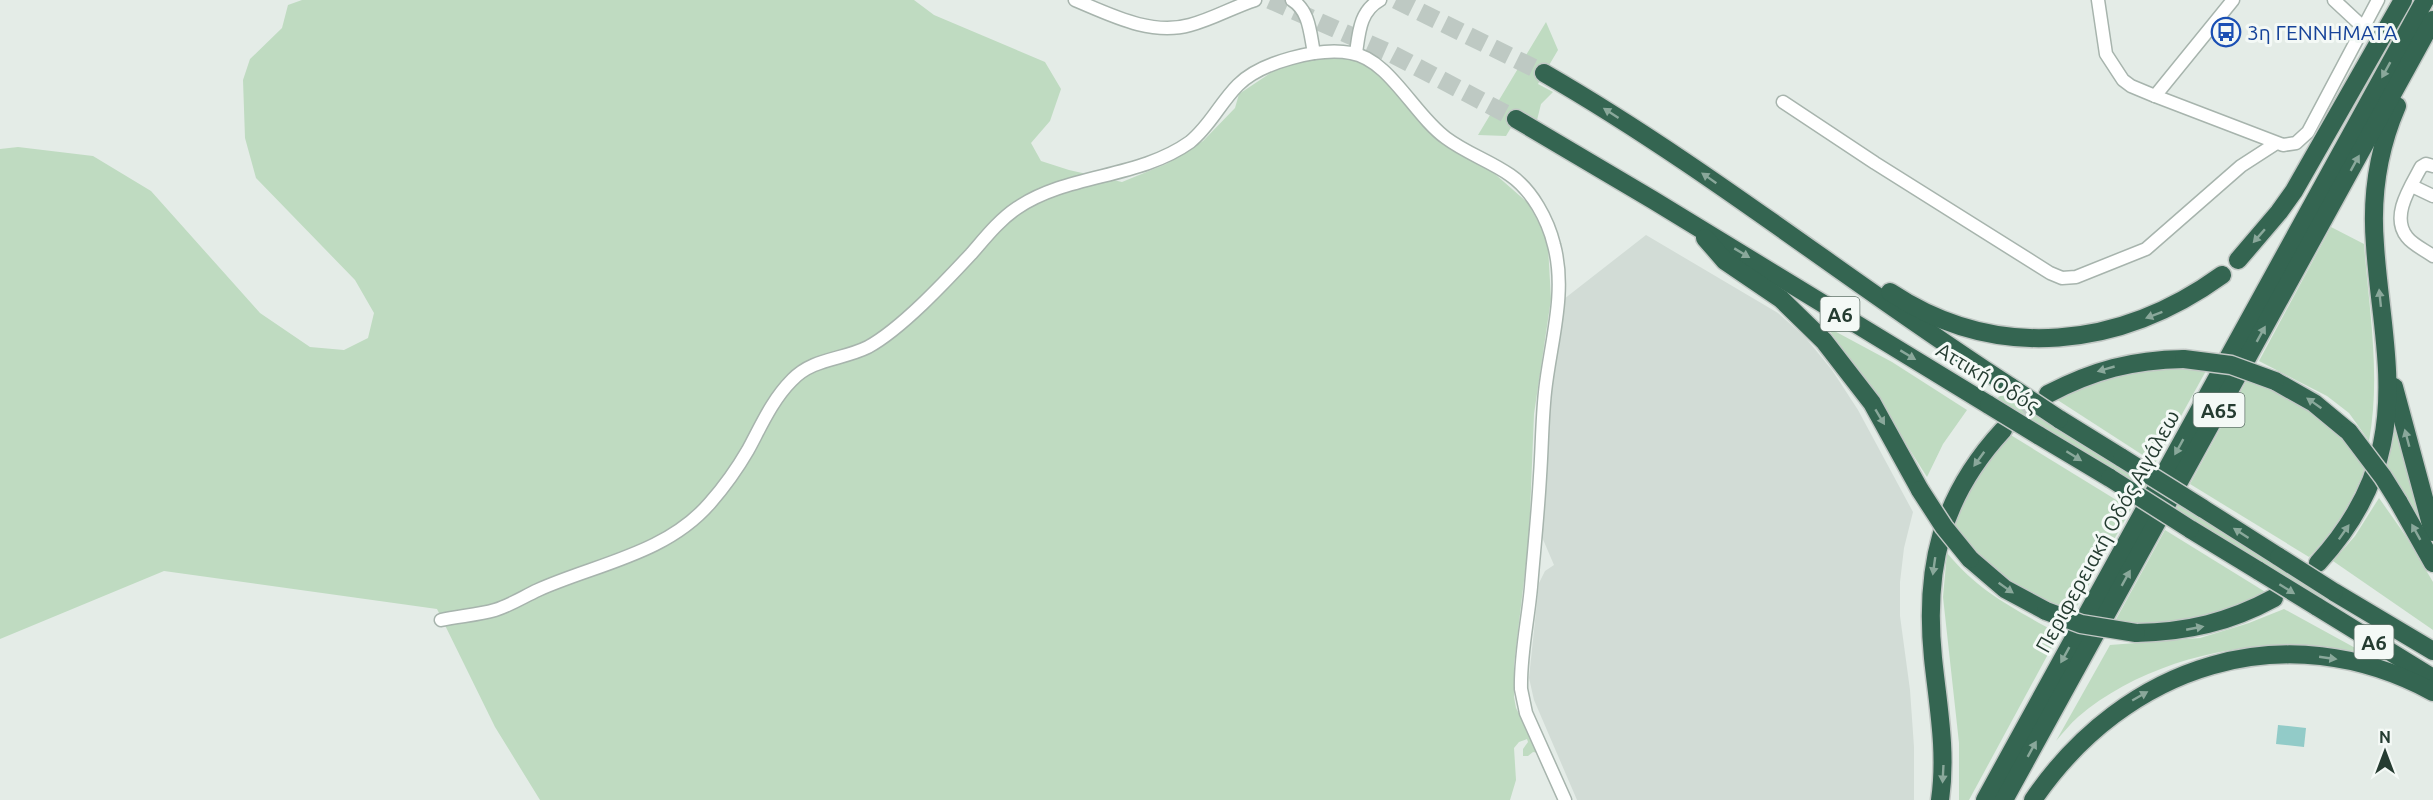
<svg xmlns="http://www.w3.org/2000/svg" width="2433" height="800" font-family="Ubuntu,sans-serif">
  <rect width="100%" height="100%" fill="#e4ece7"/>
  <!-- built -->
  <polygon fill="#d2dcd6" points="1646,235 1778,313 1805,337 1832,370 1858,410 1913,512 1904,548 1900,582 1900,616 1910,690 1914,747 1914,800 1577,800 1534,700 1529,678 1539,583 1545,571 1554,565 1542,537 1551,392 1564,299"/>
  <!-- green -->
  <g fill="#bfdbc1">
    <polygon points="302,0 914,0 934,15 1045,62 1061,89 1050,121 1031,143 1041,161 1069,170 1122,182 1166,164 1203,141 1235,108 1239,94 1278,68 1302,56 1346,58 1372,64 1370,69 1382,75 1528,203 1541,227 1548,246 1551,299 1534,414 1529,538 1514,665 1514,697 1516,708 1539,753 1533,752 1528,756 1523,756 1523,749 1528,742 1527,739 1519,742 1514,748 1516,780 1510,800 540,800 495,727 437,609 164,571 0,639 0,149 18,147 93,156 151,191 260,313 310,347 344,350 368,338 374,313 355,280 256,178 245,138 243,80 250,59 282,28 288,5"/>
    <polygon points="1546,22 1558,50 1538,84 1553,92 1541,104 1537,120 1521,111 1506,136 1478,135"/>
    <path d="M 2331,227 L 2364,244 C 2369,310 2381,375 2369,441 L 2349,413 L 2327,396 L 2259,361 Z"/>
    <polygon points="1827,327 1892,362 1967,410 1943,444 1927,477 1875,395"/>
    <polygon points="2179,367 2207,369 2155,463 2056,399 2084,385 2115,374"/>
    <path d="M 2248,378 C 2296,397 2334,426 2366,466 C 2353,501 2335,530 2309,557 L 2190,484 Z"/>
    <polygon points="2003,394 2328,598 2323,601 1996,399"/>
    <polygon points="2396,424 2425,531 2386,466"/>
    <path d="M 2009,434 L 2131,509 L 2073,613 C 2020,592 1987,567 1952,523 L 1976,476 Z"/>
    <polygon points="2379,498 2405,535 2433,582 2433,630 2333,561 2355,536"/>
    <polygon points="2165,530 2267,593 2209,618 2146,626 2114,623"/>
    <path d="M 1947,553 C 1980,593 2015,609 2059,634 L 1969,800 L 1959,800 L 1959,743 L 1943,597 Z"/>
    <path d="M 2284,609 L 2379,661 C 2361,657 2343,651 2325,648 C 2243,637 2142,662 2078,717 C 2070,724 2063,733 2056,741 L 2110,645 L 2200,638 L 2249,623 Z"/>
  </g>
  <!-- water -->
  <polygon fill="#92cbc8" points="2278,725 2306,728 2304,747 2276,744"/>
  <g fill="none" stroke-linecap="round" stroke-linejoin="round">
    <!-- motorway-tunnel -->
    <g stroke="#bec9c3" stroke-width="18" stroke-dasharray="18 9" stroke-linecap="butt">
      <polyline points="1270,0 1392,54 1516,119"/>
      <polyline points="1396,0 1544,73"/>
      <polyline points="2003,430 2046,395"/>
    </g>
    <!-- minor casing -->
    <g stroke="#a7b4ad" stroke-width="15">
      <g id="minor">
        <path d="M 1075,0 C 1111,15 1151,36 1190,25 C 1213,19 1233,7 1255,0"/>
        <path d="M 1292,0 C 1310,11 1310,34 1314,53"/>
        <polyline points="2098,0 2106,54 2123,80 2131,86 2155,96 2283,145 2296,143 2308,132 2378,0"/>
        <polyline points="2334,0 2363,27"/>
        <path d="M 1356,53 C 1359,32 1360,11 1380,0"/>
        <polyline points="2155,96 2233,0"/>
        <polyline points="1783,102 1875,163 2050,273 2062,278 2076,277 2146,249 2241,166 2275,144"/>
        <path d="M 2433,166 L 2426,164 L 2421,167 C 2411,186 2390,216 2407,237 C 2413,245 2425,250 2433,256"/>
        <polyline points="2412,186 2433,196"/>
        <path d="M 441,620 C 459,616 478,615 495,610 C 511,605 523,597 538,590 C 596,564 666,554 710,503 C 724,487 737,469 748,450 C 761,426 772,400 792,380 C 813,358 842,360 868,347 C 901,329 945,282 971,254 C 985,238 999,220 1017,208 C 1069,173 1138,179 1190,142 C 1210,126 1220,103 1238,85 C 1261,62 1319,47 1351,53 C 1389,59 1414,115 1446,138 C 1466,153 1490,161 1510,175 C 1532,190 1548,220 1554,245 C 1567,293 1550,344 1545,392 C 1542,420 1542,448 1540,476 C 1538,513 1534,550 1531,587 C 1528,621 1520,655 1521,689 L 1526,713 L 1565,800"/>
      </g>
    </g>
    <!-- motorway casing -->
    <g stroke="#c2c8c5" stroke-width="21">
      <g id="motorway">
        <path d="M 1544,73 C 1707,167 1854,286 2011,387"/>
        <polyline points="1516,119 1653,200 1989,405"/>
        <polyline points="1705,238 1725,261 1781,299 1824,341 1872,403 1920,490"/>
        <polyline points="2238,260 2279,212 2294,191 2403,0"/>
        <path d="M 1890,292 C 1997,363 2121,348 2222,275"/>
        <polyline points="2275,381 2314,403 2349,432"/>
        <polyline points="2394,387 2433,532"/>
        <path d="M 2048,394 C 2094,370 2132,360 2184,359"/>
        <polyline points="2059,419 2122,458"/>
        <polyline points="2038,435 2110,478"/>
        <polyline points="2398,501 2433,563"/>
        <polyline points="2202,508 2279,557"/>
        <polyline points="2190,529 2259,571"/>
        <polyline points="1970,559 2005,589 2046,611"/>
        <path d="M 2318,563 C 2349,529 2373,490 2382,444 C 2396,378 2379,311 2375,245 C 2371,197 2378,150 2397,106"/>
        <polyline points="2334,592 2433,651"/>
        <polyline points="2316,606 2433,678"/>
        <path d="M 2136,633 C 2187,632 2230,622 2274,598"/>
        <path d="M 1940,800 C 1947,752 1938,706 1933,658 C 1924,568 1941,497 2003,430"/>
        <polyline points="1985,800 2425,0"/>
        <polyline points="2004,800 2433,20"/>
        <path d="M 2033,800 C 2125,665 2285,612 2433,692"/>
      </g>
    </g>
    <!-- minor -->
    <use href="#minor" stroke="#fff" stroke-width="12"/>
    <!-- motorway -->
    <use href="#motorway" stroke="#346551" stroke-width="18"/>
    <!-- motorway-bridge casing -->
    <g stroke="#c2c8c5" stroke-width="21" stroke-linecap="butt">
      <g id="motorway-bridge">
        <polyline points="2184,359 2231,365 2275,381"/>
        <polyline points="2011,387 2059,419"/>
        <polyline points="1989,405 2038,435"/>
        <polyline points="2349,432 2383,477 2398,501"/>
        <polyline points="2122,458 2202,508"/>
        <polyline points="2110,478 2190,529"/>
        <polyline points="1920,490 1944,527 1970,559"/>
        <polyline points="2279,557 2334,592"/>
        <polyline points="2259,571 2316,606"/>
        <polyline points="2046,611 2081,624 2136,633"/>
      </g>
    </g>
    <!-- motorway-bridge -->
    <use href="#motorway-bridge" stroke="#346551" stroke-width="18"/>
  </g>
  <!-- one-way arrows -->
  <defs><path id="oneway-solid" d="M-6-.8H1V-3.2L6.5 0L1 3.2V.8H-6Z" transform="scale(1.5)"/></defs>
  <g fill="#8aa89b">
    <use href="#oneway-solid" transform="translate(2386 70) rotate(119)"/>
    <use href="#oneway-solid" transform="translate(1611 113) rotate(-147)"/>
    <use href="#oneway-solid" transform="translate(2355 163) rotate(-61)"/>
    <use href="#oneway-solid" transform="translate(1709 178) rotate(-145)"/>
    <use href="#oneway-solid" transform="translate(2259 236) rotate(131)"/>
    <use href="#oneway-solid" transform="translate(1742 253) rotate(31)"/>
    <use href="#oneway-solid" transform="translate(2380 298) rotate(-96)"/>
    <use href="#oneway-solid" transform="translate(2154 315) rotate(159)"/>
    <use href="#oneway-solid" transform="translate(2261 334) rotate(-61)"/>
    <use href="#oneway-solid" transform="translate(1908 355) rotate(31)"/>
    <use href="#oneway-solid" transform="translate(2106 369) rotate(164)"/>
    <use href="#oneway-solid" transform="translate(2314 403) rotate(-145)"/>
    <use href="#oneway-solid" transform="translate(1880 417) rotate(59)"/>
    <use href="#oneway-solid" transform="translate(2407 438) rotate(-105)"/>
    <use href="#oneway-solid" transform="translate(2179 447) rotate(119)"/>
    <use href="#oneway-solid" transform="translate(2074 456) rotate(32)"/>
    <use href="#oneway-solid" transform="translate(1979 459) rotate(126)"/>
    <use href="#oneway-solid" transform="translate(2344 532) rotate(-55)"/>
    <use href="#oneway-solid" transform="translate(2416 532) rotate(-119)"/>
    <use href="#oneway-solid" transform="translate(2241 533) rotate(-147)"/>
    <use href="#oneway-solid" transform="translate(1934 566) rotate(98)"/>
    <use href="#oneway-solid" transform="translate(2126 578) rotate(-61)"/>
    <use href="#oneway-solid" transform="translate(2006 588) rotate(35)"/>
    <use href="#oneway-solid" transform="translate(2287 589) rotate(32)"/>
    <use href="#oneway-solid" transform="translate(2195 628) rotate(-11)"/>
    <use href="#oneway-solid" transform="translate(2065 655) rotate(119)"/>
    <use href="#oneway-solid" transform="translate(2328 658) rotate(8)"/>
    <use href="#oneway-solid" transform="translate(2140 696) rotate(-30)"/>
    <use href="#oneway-solid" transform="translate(2032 749) rotate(-61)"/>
    <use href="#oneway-solid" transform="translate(1943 774) rotate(93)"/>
  </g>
  <!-- icons -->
  <defs>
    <g id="bus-ring" transform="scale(1.5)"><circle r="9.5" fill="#f4f9f6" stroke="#1a4fb4" stroke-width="1.5"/><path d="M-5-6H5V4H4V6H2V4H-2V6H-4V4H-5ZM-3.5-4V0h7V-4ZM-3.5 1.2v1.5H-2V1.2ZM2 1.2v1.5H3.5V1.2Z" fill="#1a4fb4"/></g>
  </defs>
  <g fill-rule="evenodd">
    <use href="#bus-ring" x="2226" y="32"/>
  </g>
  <g text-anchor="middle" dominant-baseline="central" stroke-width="6" stroke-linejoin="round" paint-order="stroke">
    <!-- shield labels -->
    <g fill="#f4f9f6" stroke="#63756c" stroke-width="1.5">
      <rect x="1820.5" y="297" width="39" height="34" rx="4.5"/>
      <rect x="2193.5" y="393" width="51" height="34" rx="4.5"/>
      <rect x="2354.5" y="625" width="39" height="34" rx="4.5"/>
    </g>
    <g font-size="20" font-weight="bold" fill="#253c31">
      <text x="1840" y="314">Α6</text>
      <text x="2219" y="410">Α65</text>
      <text x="2374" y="642">Α6</text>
    </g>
    <!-- transit labels -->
    <g font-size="21" fill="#164399" stroke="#f4f9f6" text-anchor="start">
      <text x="2247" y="32">3η ΓΕΝΝΗΜΑΤΑ</text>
    </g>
    <!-- street labels -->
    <g font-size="21" fill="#253c31" stroke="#f4f9f6">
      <text transform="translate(1988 377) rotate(31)">Αττική Οδός</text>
      <text transform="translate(2107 531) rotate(-61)">Περιφερειακή Οδός Αιγάλεω</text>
    </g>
  </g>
  <!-- north arrow -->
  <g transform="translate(2385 752)" stroke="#f4f9f6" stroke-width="4.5" paint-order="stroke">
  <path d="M0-4.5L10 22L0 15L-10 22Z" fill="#253c31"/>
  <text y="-9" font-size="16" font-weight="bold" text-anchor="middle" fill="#253c31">N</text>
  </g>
</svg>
